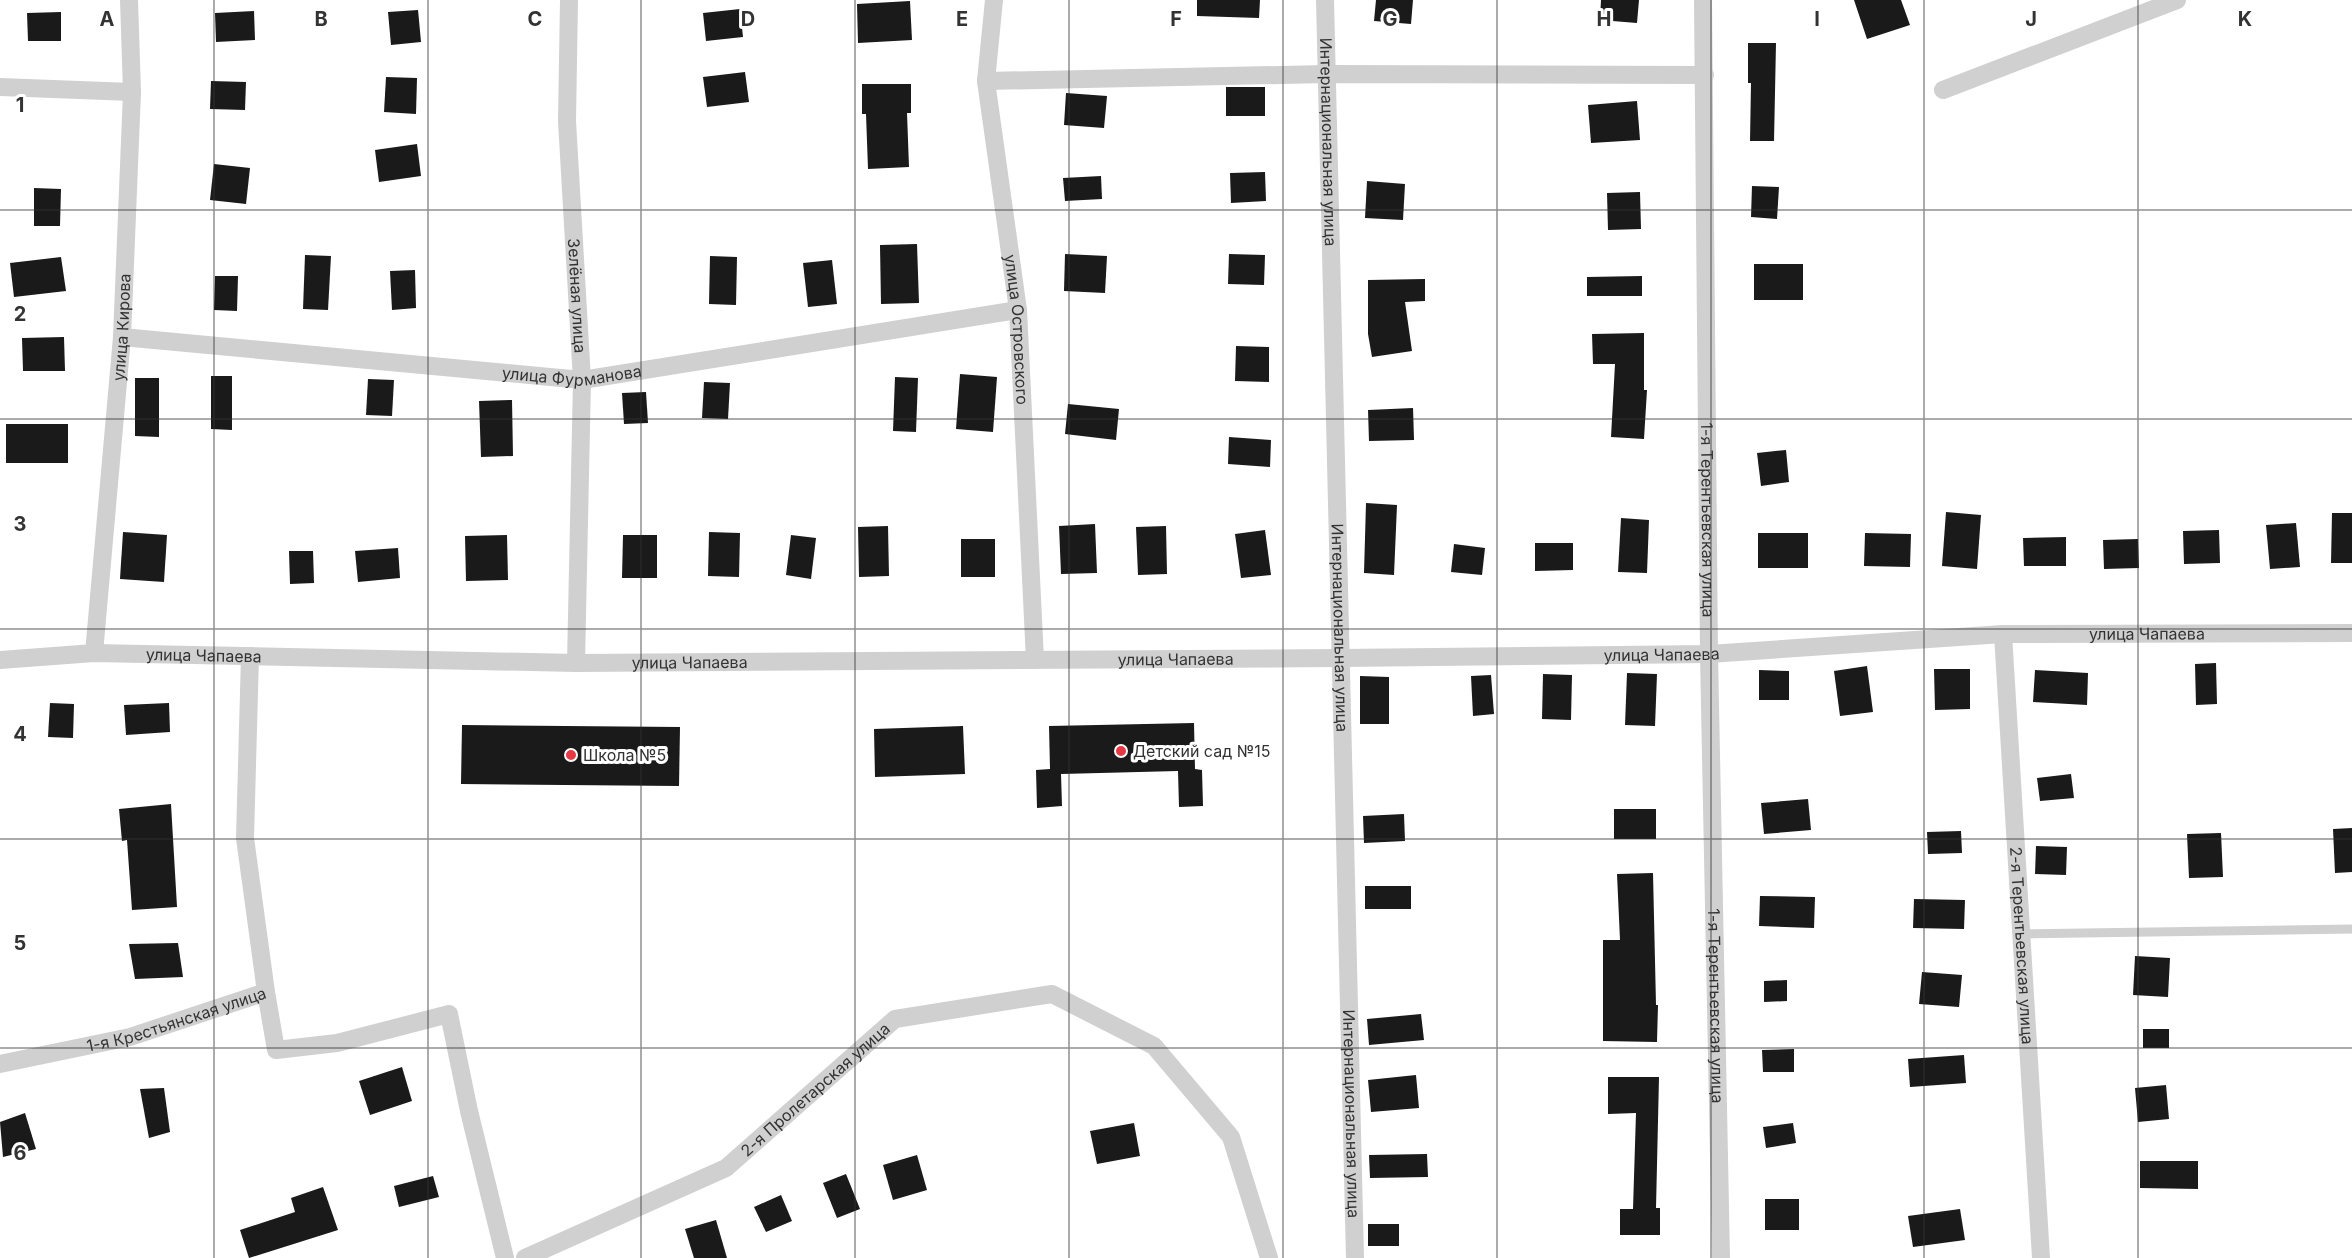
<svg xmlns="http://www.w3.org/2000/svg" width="2352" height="1258" font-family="Inter,sans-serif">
  <rect width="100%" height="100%" fill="#fff"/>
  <!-- building -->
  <g fill="#1a1a1a">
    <polygon points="1197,0 1260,0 1259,18 1197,16"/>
    <polygon points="1376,0 1413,0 1411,24 1374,21"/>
    <polygon points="1601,0 1639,0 1637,23 1600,20"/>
    <polygon points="1854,0 1901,0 1910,25 1867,39"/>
    <polygon points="910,1 912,40 858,43 857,4"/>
    <polygon points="740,9 743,37 706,41 703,13"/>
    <polygon points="418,10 421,42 391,45 388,12"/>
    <polygon points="254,11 255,40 216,42 215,13"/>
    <polygon points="61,12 61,41 28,41 27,13"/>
    <polygon points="1748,43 1776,43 1774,141 1750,141 1751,83 1748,83"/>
    <polygon points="745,72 749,102 707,107 703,77"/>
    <polygon points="386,77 417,78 416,114 384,112"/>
    <polygon points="211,81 246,82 245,110 210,109"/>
    <polygon points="862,84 911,84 911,113 907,113 909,167 868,169 866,114 862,114"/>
    <rect x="1226" y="87" width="39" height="29"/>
    <polygon points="1066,93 1107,96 1104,128 1064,125"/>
    <polygon points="1637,101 1640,140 1591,143 1588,105"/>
    <polygon points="417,144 421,176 379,182 375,150"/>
    <polygon points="214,164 250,168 246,204 210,200"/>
    <polygon points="1265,172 1266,201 1231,203 1230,173"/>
    <polygon points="1101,176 1102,199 1065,201 1063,178"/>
    <polygon points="1367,181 1405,184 1403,220 1365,218"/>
    <polygon points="1752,186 1779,187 1777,219 1751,217"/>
    <polygon points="34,188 61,189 60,226 34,226"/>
    <polygon points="1640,192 1641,229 1608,230 1607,193"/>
    <polygon points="917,244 919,303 881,304 880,245"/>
    <polygon points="1065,254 1107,256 1105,293 1064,291"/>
    <polygon points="1229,254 1265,255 1264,285 1228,284"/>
    <polygon points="305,255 331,256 328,310 303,309"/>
    <polygon points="710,256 737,257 736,305 709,304"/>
    <polygon points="61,257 66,291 14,297 10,263"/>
    <polygon points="832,260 837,304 808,307 803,263"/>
    <rect x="1754" y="264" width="49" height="36"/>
    <polygon points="415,270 416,308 392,310 390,271"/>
    <polygon points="215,276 238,276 237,311 214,310"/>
    <polygon points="1642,276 1642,296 1587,296 1587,277"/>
    <polygon points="1425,279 1425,301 1405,302 1412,351 1372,357 1368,334 1368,280"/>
    <polygon points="1644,333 1644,390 1647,390 1644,439 1611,437 1615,364 1593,364 1592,334"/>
    <polygon points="64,337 65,371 23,371 22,338"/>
    <polygon points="1236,346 1269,347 1269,382 1235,381"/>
    <polygon points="960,374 997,377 993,432 956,429"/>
    <polygon points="211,376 232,376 232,430 211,429"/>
    <polygon points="895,377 918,378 916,432 893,431"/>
    <polygon points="135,378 159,378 159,437 135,436"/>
    <polygon points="368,379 394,380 392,416 366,415"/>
    <polygon points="704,382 730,383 728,419 702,418"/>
    <polygon points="646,392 648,423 624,424 622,393"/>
    <polygon points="512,400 513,456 481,457 479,401"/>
    <polygon points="1068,404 1119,409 1116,440 1065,434"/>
    <polygon points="1413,408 1414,440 1369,441 1368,410"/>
    <rect x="6" y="424" width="62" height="39"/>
    <polygon points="1229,437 1271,440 1270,467 1228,464"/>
    <polygon points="1786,450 1789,482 1761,486 1757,453"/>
    <polygon points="1366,503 1397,505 1394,575 1364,573"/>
    <polygon points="1946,512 1981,515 1977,569 1942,566"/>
    <polygon points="2332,513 2352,513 2352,563 2331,563"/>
    <polygon points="1621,518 1649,520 1647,573 1618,572"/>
    <polygon points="2296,523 2300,567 2270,569 2266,525"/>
    <polygon points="1095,524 1097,573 1061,574 1059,526"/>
    <polygon points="888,526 889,576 859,577 858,527"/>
    <polygon points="1166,526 1167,574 1138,575 1136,527"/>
    <polygon points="1265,530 1271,575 1241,578 1235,534"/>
    <polygon points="2219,530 2220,563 2184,564 2183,531"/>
    <polygon points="123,532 167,535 164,582 120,579"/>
    <polygon points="709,532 740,533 739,577 708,576"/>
    <rect x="1758" y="533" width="50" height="35"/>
    <polygon points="1865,533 1911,534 1910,567 1864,566"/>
    <polygon points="507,535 508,580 466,581 465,536"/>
    <polygon points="623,535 657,535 657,578 622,578"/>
    <polygon points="791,535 816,538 811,579 786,575"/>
    <polygon points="2066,537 2066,566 2024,566 2023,538"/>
    <rect x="961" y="539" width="34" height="38"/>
    <polygon points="2138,539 2139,568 2104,569 2103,540"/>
    <polygon points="1535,543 1573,543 1573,570 1535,571"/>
    <polygon points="1454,544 1485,548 1482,575 1451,572"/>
    <polygon points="398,548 400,578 358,582 355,551"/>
    <polygon points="289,551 313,551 314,583 290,584"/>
    <polygon points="2216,663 2217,704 2196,705 2195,664"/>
    <polygon points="1867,666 1873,712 1840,716 1834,671"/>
    <polygon points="1934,669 1970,669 1970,709 1935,710"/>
    <polygon points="1759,670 1789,671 1789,700 1759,700"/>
    <polygon points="2035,670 2088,673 2087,705 2033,702"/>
    <polygon points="1627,673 1657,674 1655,726 1625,725"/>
    <polygon points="1543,674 1572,675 1571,720 1542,719"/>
    <polygon points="1491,675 1494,714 1473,716 1471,676"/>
    <polygon points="1360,676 1389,677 1389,724 1360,724"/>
    <polygon points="50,703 74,704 73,738 48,737"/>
    <polygon points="169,703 170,732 126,735 124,705"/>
    <polygon points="1194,723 1195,769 1202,770 1203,806 1179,807 1178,771 1061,774 1062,806 1037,808 1036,770 1050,769 1049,726"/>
    <polygon points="462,725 680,727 679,786 461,784"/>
    <polygon points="963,726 965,774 875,777 874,729"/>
    <polygon points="2071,774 2074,798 2040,801 2037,778"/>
    <polygon points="1808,799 1811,830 1764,834 1761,803"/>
    <polygon points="171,804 177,907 132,910 127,840 122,841 119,809"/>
    <rect x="1614" y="809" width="42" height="30"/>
    <polygon points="1404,814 1405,841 1364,843 1363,816"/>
    <polygon points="2352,828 2352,872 2335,873 2333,829"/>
    <polygon points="1961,831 1962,853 1928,854 1927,832"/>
    <polygon points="2221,833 2223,877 2189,878 2187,834"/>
    <polygon points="2036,846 2067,847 2066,875 2035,874"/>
    <polygon points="1653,873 1656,1005 1658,1005 1657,1042 1603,1041 1603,940 1620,940 1617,874"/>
    <rect x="1365" y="886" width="46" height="23"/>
    <polygon points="1760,896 1815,897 1814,928 1759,926"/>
    <polygon points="1914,899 1965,900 1964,929 1913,928"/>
    <polygon points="178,943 183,977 135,979 129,944"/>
    <polygon points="2135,956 2170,958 2168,997 2133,995"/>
    <polygon points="1922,972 1962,975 1959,1007 1919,1004"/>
    <polygon points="1787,980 1787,1001 1764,1002 1764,981"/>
    <polygon points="1421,1014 1424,1040 1369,1045 1367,1019"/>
    <rect x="2143" y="1029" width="26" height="19"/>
    <polygon points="1794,1049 1794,1072 1763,1072 1762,1050"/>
    <polygon points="1964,1055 1966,1083 1910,1087 1908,1059"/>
    <polygon points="402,1067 412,1101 370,1115 359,1081"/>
    <polygon points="1416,1075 1419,1108 1371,1112 1368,1080"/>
    <polygon points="1608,1077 1659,1077 1656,1208 1660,1208 1660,1235 1620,1235 1620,1209 1633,1209 1636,1113 1608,1114"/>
    <polygon points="2166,1085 2169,1119 2138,1122 2135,1088"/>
    <polygon points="164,1088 170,1132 149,1138 140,1089"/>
    <polygon points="25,1113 36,1149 3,1157 0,1122"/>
    <polygon points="1134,1123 1140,1156 1097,1164 1090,1131"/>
    <polygon points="1793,1123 1796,1143 1766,1148 1763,1127"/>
    <polygon points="1427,1154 1428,1177 1370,1178 1369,1155"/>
    <polygon points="917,1155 927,1190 893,1200 883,1165"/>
    <polygon points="2140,1161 2198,1161 2198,1189 2140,1188"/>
    <polygon points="846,1174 860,1209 837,1218 823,1183"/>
    <polygon points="433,1176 439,1197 399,1207 394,1186"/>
    <polygon points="323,1187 338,1230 249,1258 240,1230 295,1212 291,1198"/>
    <polygon points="781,1195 792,1221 766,1232 754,1207"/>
    <rect x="1765" y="1199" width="34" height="31"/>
    <polygon points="1960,1209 1965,1240 1913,1247 1908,1216"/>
    <polygon points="716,1220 727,1258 694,1258 685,1229"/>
    <rect x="1368" y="1224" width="31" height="22"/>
  </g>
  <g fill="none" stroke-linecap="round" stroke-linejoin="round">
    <!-- service -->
    <polyline stroke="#d0d0d0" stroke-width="9" points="2021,934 2352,929"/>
    <!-- minor -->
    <g stroke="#d0d0d0" stroke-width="18">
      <path id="s1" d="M 569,0 L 567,121 L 582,380 L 576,663"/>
      <path id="s2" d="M 994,0 L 986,81 L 1018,310 L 1035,660"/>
      <path id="s3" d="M 1325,0 L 1355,1258"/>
      <path id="s4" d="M 1703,0 L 1709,654 L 1721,1258"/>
      <polyline points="986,81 1326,74 1705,75"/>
      <polyline points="0,87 132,92"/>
      <polyline points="1943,90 2177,0"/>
      <path id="s5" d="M 122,337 L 582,380 L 1018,310"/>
      <path id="s6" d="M 2003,634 L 2041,1258"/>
      <path id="s7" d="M 94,653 L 122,337 L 132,92 L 129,0"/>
      <path id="s8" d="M 0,660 L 94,653 L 576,663 L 1341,658 L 1709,654 L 2003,634 L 2352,633"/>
      <polyline points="266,992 276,1050 337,1043 449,1014 469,1111 505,1258"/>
      <path id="s9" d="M 0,1064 L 130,1037 L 266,992 L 245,838 L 250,656"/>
      <path id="s10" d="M 525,1258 L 726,1168 L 895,1019 L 1052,994 L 1154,1046 L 1231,1137 L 1269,1258"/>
    </g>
  </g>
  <!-- grid -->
  <path fill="none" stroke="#333" stroke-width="1.5" stroke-opacity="0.55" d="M 214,0 L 214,1258M 428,0 L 428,1258M 641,0 L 641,1258M 855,0 L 855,1258M 1069,0 L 1069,1258M 1283,0 L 1283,1258M 1497,0 L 1497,1258M 1711,0 L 1711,1258M 1924,0 L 1924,1258M 2138,0 L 2138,1258M 0,210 L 2352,210M 0,419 L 2352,419M 0,629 L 2352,629M 0,839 L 2352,839M 0,1048 L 2352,1048"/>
  <!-- markers -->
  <g fill="#e63946" stroke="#fff" stroke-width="2">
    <circle cx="1121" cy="751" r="6"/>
    <circle cx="571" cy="755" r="6"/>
  </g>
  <g text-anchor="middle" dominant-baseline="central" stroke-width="6" stroke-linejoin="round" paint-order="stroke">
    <!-- street labels -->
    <g font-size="16" fill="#333" stroke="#fff">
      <text stroke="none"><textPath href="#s3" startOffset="142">Интернациональная улица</textPath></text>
      <text stroke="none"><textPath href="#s1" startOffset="296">Зелёная улица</textPath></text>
      <text stroke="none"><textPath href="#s7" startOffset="327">улица Кирова</textPath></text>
      <text stroke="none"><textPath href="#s2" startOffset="332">улица Островского</textPath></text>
      <text stroke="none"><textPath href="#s5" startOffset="452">улица Фурманова</textPath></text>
      <text stroke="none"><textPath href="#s4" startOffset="520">1-я Терентьевская улица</textPath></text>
      <text stroke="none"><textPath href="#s3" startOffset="628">Интернациональная улица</textPath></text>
      <text stroke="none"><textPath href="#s8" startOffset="2148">улица Чапаева</textPath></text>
      <text stroke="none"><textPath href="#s8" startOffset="1662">улица Чапаева</textPath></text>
      <text stroke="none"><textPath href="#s8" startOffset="204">улица Чапаева</textPath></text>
      <text stroke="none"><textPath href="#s8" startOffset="1176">улица Чапаева</textPath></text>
      <text stroke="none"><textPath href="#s8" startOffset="690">улица Чапаева</textPath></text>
      <text stroke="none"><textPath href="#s6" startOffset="312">2-я Терентьевская улица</textPath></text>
      <text stroke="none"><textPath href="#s4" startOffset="1006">1-я Терентьевская улица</textPath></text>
      <text stroke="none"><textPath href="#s9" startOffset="182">1-я Крестьянская улица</textPath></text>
      <text stroke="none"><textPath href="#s10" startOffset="339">2-я Пролетарская улица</textPath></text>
      <text stroke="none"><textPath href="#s3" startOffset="1114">Интернациональная улица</textPath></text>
    </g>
    <!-- poi labels -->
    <g font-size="16" fill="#333" stroke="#fff" text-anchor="start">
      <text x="1133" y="751">Детский сад №15</text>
      <text x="583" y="755">Школа №5</text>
    </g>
  </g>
  <g font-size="20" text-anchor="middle" font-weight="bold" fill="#333" stroke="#fff" stroke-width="6" stroke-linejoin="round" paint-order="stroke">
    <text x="107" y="26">A</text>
    <text x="321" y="26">B</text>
    <text x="535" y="26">C</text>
    <text x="748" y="26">D</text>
    <text x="962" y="26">E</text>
    <text x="1176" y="26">F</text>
    <text x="1390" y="26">G</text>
    <text x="1604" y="26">H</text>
    <text x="1817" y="26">I</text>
    <text x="2031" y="26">J</text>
    <text x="2245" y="26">K</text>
    <text x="20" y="112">1</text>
    <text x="20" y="321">2</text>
    <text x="20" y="531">3</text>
    <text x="20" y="741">4</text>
    <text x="20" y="950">5</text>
    <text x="20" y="1160">6</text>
  </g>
</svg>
